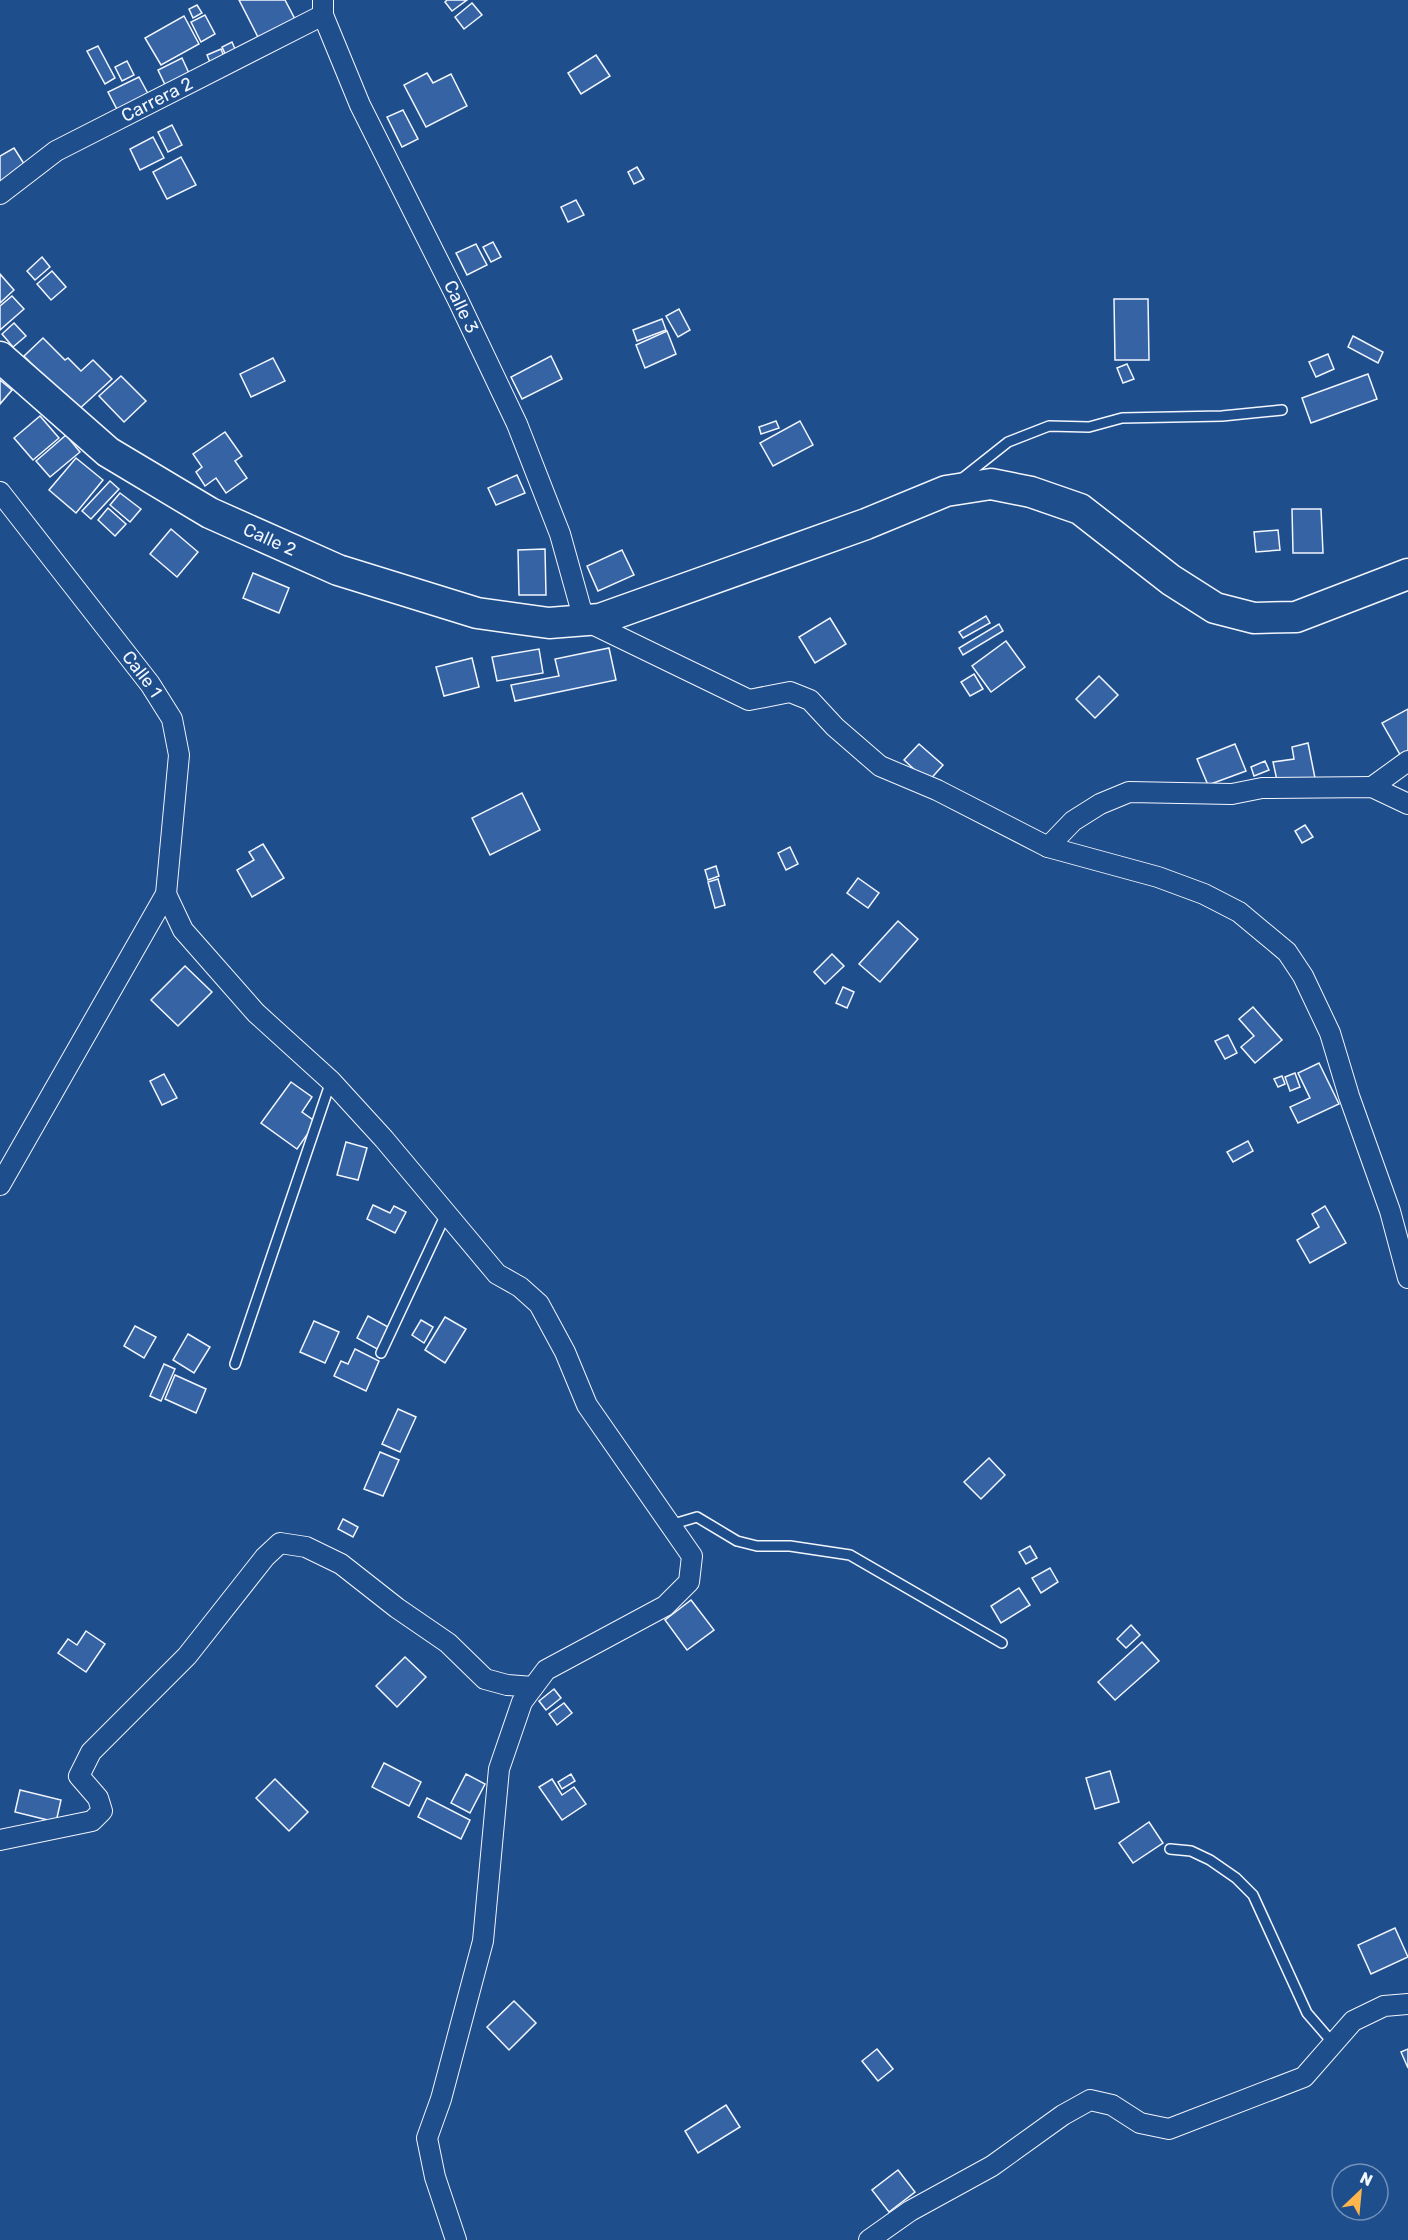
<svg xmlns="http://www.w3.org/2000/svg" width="1408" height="2240" font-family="Rubik,sans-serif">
  <rect width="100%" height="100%" fill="#1f4e8c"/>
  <!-- building -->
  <g fill="#3563a3" stroke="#f2f6ff" stroke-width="1.5">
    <polygon points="239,0 285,0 297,23 260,41"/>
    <polygon points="447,0 467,0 452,11 445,2"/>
    <polygon points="472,3 482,15 464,29 455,17"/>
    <polygon points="197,5 202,13 193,18 189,9"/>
    <polygon points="205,15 215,34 201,42 191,22"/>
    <polygon points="184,16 199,44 161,65 145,38"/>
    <polygon points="232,42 239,58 229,62 222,47"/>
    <polygon points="98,46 115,78 105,84 87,51"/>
    <polygon points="221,49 227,64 213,70 207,55"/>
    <polygon points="596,55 610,76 581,94 568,73"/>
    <polygon points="182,58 193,82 169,93 158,70"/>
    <polygon points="127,61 134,75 122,81 115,67"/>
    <polygon points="427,73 433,83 451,74 467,106 426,127 404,85"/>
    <polygon points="139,77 152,101 121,117 108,92"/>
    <polygon points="403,110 418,139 402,147 387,117"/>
    <polygon points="172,125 182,145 168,152 158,132"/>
    <polygon points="153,137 164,158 140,170 130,149"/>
    <polygon points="14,148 28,170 0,187 0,156"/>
    <polygon points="181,157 196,185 167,199 153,172"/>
    <polygon points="637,167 644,179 634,184 628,172"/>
    <polygon points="576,200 584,215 568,222 561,207"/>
    <polygon points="493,242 501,257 491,262 483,247"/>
    <polygon points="476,244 487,265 467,275 456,253"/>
    <polygon points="42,257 50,267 35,280 27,271"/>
    <polygon points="52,271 66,287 51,300 37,284"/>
    <polygon points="0,274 14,290 0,303"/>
    <polygon points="12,296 24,309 0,330 0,306"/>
    <polygon points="1114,299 1148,299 1149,360 1115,360"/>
    <polygon points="679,309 690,330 678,337 666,316"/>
    <polygon points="662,319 666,330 637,341 633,330"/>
    <polygon points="14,323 26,336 13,347 2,334"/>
    <polygon points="667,331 676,354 645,368 636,345"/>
    <polygon points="1353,336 1383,352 1378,363 1348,347"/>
    <polygon points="43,338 65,360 68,358 81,371 93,360 112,379 77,411 24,356"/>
    <polygon points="1328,354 1334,369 1316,377 1309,362"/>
    <polygon points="551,356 562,379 522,399 511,377"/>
    <polygon points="273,358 285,381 251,397 240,374"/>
    <polygon points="1127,364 1134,379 1123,383 1117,368"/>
    <polygon points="1368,374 1377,399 1311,423 1302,398"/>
    <polygon points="121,376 146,401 124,422 99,396"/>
    <polygon points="0,380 12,390 0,404"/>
    <polygon points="40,416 59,438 33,460 14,438"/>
    <polygon points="776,421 779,428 761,434 759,427"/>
    <polygon points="800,421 813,445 773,466 760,443"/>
    <polygon points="225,432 242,456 235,461 247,478 226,493 216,478 205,486 196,472 202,467 193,454"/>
    <polygon points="66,435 80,452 50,477 36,461"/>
    <polygon points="76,458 103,480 76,513 49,490"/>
    <polygon points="517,475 525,493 496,505 488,488"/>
    <polygon points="110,481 119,489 91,519 82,511"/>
    <polygon points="120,493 141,509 130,522 110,505"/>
    <polygon points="108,508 126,524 115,536 98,520"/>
    <polygon points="1292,509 1321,509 1323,553 1293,553"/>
    <polygon points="171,529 198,552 177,577 150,554"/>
    <polygon points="1278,530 1280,550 1256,552 1254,532"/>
    <polygon points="545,549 546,595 519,595 518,550"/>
    <polygon points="622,550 634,575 598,591 587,566"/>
    <polygon points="253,573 289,588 279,613 243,598"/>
    <polygon points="986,616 990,623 963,638 959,632"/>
    <polygon points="830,618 846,644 815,663 799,637"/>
    <polygon points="999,624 1003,631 963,655 959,648"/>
    <polygon points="1006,641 1025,667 991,692 972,666"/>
    <polygon points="609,648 616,680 515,701 511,685 559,676 555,659"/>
    <polygon points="539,649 543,673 497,681 492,657"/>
    <polygon points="472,658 479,687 444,696 436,667"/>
    <polygon points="974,674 983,689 970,696 961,682"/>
    <polygon points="1099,676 1118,695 1095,718 1076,699"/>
    <polygon points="1408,709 1408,755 1402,758 1382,723"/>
    <polygon points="1308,743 1315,778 1278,785 1273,762 1294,759 1292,747"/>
    <polygon points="919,744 943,765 928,782 904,760"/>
    <polygon points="1235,744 1246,771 1208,785 1197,759"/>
    <polygon points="1265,761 1269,770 1254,776 1251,767"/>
    <polygon points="522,793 540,830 490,855 472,818"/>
    <polygon points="1305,825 1313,837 1302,843 1295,831"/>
    <polygon points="263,844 284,878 252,897 237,870 254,860 249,852"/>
    <polygon points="790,847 798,864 786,870 778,853"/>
    <polygon points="716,866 719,876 708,880 705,870"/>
    <polygon points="858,878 879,893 868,908 847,893"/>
    <polygon points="718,879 725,905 715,908 708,882"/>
    <polygon points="898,921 918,939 880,982 859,964"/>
    <polygon points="832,954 844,966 825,984 814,972"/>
    <polygon points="185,966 212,992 178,1026 151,1000"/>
    <polygon points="843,987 854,992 847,1008 836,1003"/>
    <polygon points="1253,1007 1282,1040 1255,1063 1241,1047 1254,1036 1239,1019"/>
    <polygon points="1228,1035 1237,1053 1225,1059 1215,1041"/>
    <polygon points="1319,1063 1339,1104 1298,1123 1290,1107 1310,1098 1298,1073"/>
    <polygon points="1295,1073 1300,1087 1290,1091 1285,1077"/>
    <polygon points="164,1074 177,1098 162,1105 150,1081"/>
    <polygon points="1282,1076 1285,1084 1278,1087 1274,1079"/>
    <polygon points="291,1082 312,1097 302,1112 316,1122 297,1149 261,1123"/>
    <polygon points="1248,1141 1253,1151 1233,1162 1227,1152"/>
    <polygon points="346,1142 367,1148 358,1180 337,1175"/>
    <polygon points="373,1205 390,1213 394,1206 406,1212 395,1233 367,1219"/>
    <polygon points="1325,1206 1346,1243 1310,1263 1297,1240 1319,1227 1312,1214"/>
    <polygon points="368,1316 390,1328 379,1350 357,1338"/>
    <polygon points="445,1317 466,1329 445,1363 425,1350"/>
    <polygon points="421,1320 433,1327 424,1343 412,1335"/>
    <polygon points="314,1321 339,1332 325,1363 300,1352"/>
    <polygon points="135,1326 156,1337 144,1358 124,1346"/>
    <polygon points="188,1334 210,1347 194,1373 173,1360"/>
    <polygon points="355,1349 379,1361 366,1391 334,1376 341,1361 348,1364"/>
    <polygon points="164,1364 175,1369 161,1401 150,1396"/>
    <polygon points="175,1375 206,1389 196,1413 165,1399"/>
    <polygon points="398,1409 416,1417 400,1452 382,1444"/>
    <polygon points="380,1452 399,1460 383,1496 364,1489"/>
    <polygon points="989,1458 1005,1475 981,1499 964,1482"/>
    <polygon points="343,1519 358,1527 353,1537 338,1529"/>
    <polygon points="1030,1546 1037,1558 1026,1564 1019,1552"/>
    <polygon points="1050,1568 1058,1582 1041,1593 1032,1578"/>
    <polygon points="1019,1588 1030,1605 1001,1623 991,1606"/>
    <polygon points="691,1600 714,1630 687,1650 665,1620"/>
    <polygon points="1131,1625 1140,1635 1126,1648 1117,1639"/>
    <polygon points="86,1631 105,1644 86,1672 58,1653 68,1639 77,1645"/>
    <polygon points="1142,1642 1159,1661 1115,1700 1098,1682"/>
    <polygon points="405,1657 426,1677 397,1707 376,1686"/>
    <polygon points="554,1689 561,1698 546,1710 539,1701"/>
    <polygon points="564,1703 572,1713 557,1725 549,1714"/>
    <polygon points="384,1763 421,1782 409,1806 372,1787"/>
    <polygon points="1110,1771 1119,1802 1095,1809 1086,1778"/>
    <polygon points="466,1774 485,1784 470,1813 451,1803"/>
    <polygon points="571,1774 575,1781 562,1789 558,1782"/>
    <polygon points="275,1779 308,1812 289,1831 256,1798"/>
    <polygon points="552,1779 562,1795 574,1787 586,1804 562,1820 539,1787"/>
    <polygon points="20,1790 61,1800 56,1822 15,1812"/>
    <polygon points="427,1798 470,1820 461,1839 418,1817"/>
    <polygon points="1149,1822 1163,1843 1133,1863 1119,1843"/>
    <polygon points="1395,1928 1408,1957 1371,1974 1358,1945"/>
    <polygon points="514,2001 536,2023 509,2050 487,2027"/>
    <polygon points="877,2049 893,2069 878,2081 862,2061"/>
    <polygon points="1408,2049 1408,2068 1401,2052"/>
    <polygon points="726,2105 740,2127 698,2153 685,2131"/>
    <polygon points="898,2170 915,2192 889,2212 872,2190"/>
  </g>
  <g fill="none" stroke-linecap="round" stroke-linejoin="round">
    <!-- lane casing -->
    <g stroke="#f2f6ff" stroke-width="12">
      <g id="lane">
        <polyline points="960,480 1008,442 1049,426 1089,427 1122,418 1222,416 1282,410"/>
        <polyline points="381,1353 446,1214"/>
        <polyline points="235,1364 331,1081"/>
        <polyline points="670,1525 697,1517 737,1541 757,1546 790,1546 850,1555 1002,1643"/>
        <polyline points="1170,1849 1191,1851 1210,1860 1236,1878 1253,1895 1307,2013 1333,2043"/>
      </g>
    </g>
    <!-- street casing -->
    <g stroke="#f2f6ff" stroke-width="22">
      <g id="street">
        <path id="s1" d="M 323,0 L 323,15 L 360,105 L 457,298 L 517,424 L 560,534 L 584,620 L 749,700 L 790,692 L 810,700 L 835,727 L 880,766 L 937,790 L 1048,847 L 1158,877 L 1204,894 L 1239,912 L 1287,952 L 1303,976 L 1330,1033 L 1349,1096 L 1390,1211 L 1408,1278"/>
        <path id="s2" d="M 0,194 L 56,151 L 323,15"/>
        <path id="s3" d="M 0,492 L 150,684 L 172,719 L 179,755 L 166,894 L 0,1185"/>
        <polyline points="1372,787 1408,761"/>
        <polyline points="1048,847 1073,821 1100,804 1129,792 1232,794 1262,788 1372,787 1408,804"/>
        <polyline points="166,894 183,930 256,1013 331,1081 384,1139 497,1274 520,1287 539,1304 565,1352 587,1405 692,1556 689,1582 665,1606 546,1670 522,1702 499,1769 483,1941 441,2099 427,2138 435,2177 456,2240"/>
        <polyline points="0,1840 92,1821 102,1811 98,1798 79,1776 91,1752 187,1656 265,1557 280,1543 306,1547 341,1564 397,1608 448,1643 485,1679 507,1685 533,1687"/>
        <polyline points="869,2240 910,2211 992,2166 1063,2115 1090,2100 1112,2105 1140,2123 1169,2129 1304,2077 1353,2021 1384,2006 1408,2004"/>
      </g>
    </g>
    <!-- primary casing -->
    <g stroke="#f2f6ff" stroke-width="33">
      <g id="primary">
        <path id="s4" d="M 0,357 L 108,452 L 210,513 L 338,570 L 477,613 L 549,623 L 600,619 L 866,524 L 946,491 L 991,484 L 1031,492 L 1080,509 L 1171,580 L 1215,608 L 1254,618 L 1296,617 L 1408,574"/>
      </g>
    </g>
    <!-- lane -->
    <use href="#lane" stroke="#1f4e8c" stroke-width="9"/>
    <!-- street -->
    <use href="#street" stroke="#1f4e8c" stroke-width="20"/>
    <!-- primary -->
    <use href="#primary" stroke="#1f4e8c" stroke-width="30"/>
  </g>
  <g text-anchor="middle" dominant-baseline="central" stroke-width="4.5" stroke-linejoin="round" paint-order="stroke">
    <!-- street labels -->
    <g font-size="18" fill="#f2f6ff" stroke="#1f4e8c">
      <text stroke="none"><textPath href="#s2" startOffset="184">Carrera 2</textPath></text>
      <text stroke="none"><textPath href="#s1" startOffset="338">Calle 3</textPath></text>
      <text stroke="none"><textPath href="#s4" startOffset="328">Calle 2</textPath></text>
      <text stroke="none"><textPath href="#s3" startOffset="231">Calle 1</textPath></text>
    </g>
  </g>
  <!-- north arrow -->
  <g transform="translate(1360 2192) rotate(26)"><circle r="28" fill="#1f4e8c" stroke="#7391ba" stroke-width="1.5"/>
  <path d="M0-4.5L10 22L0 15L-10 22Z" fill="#ffb74d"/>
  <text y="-9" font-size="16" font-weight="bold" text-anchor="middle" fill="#f2f6ff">N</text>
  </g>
</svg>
